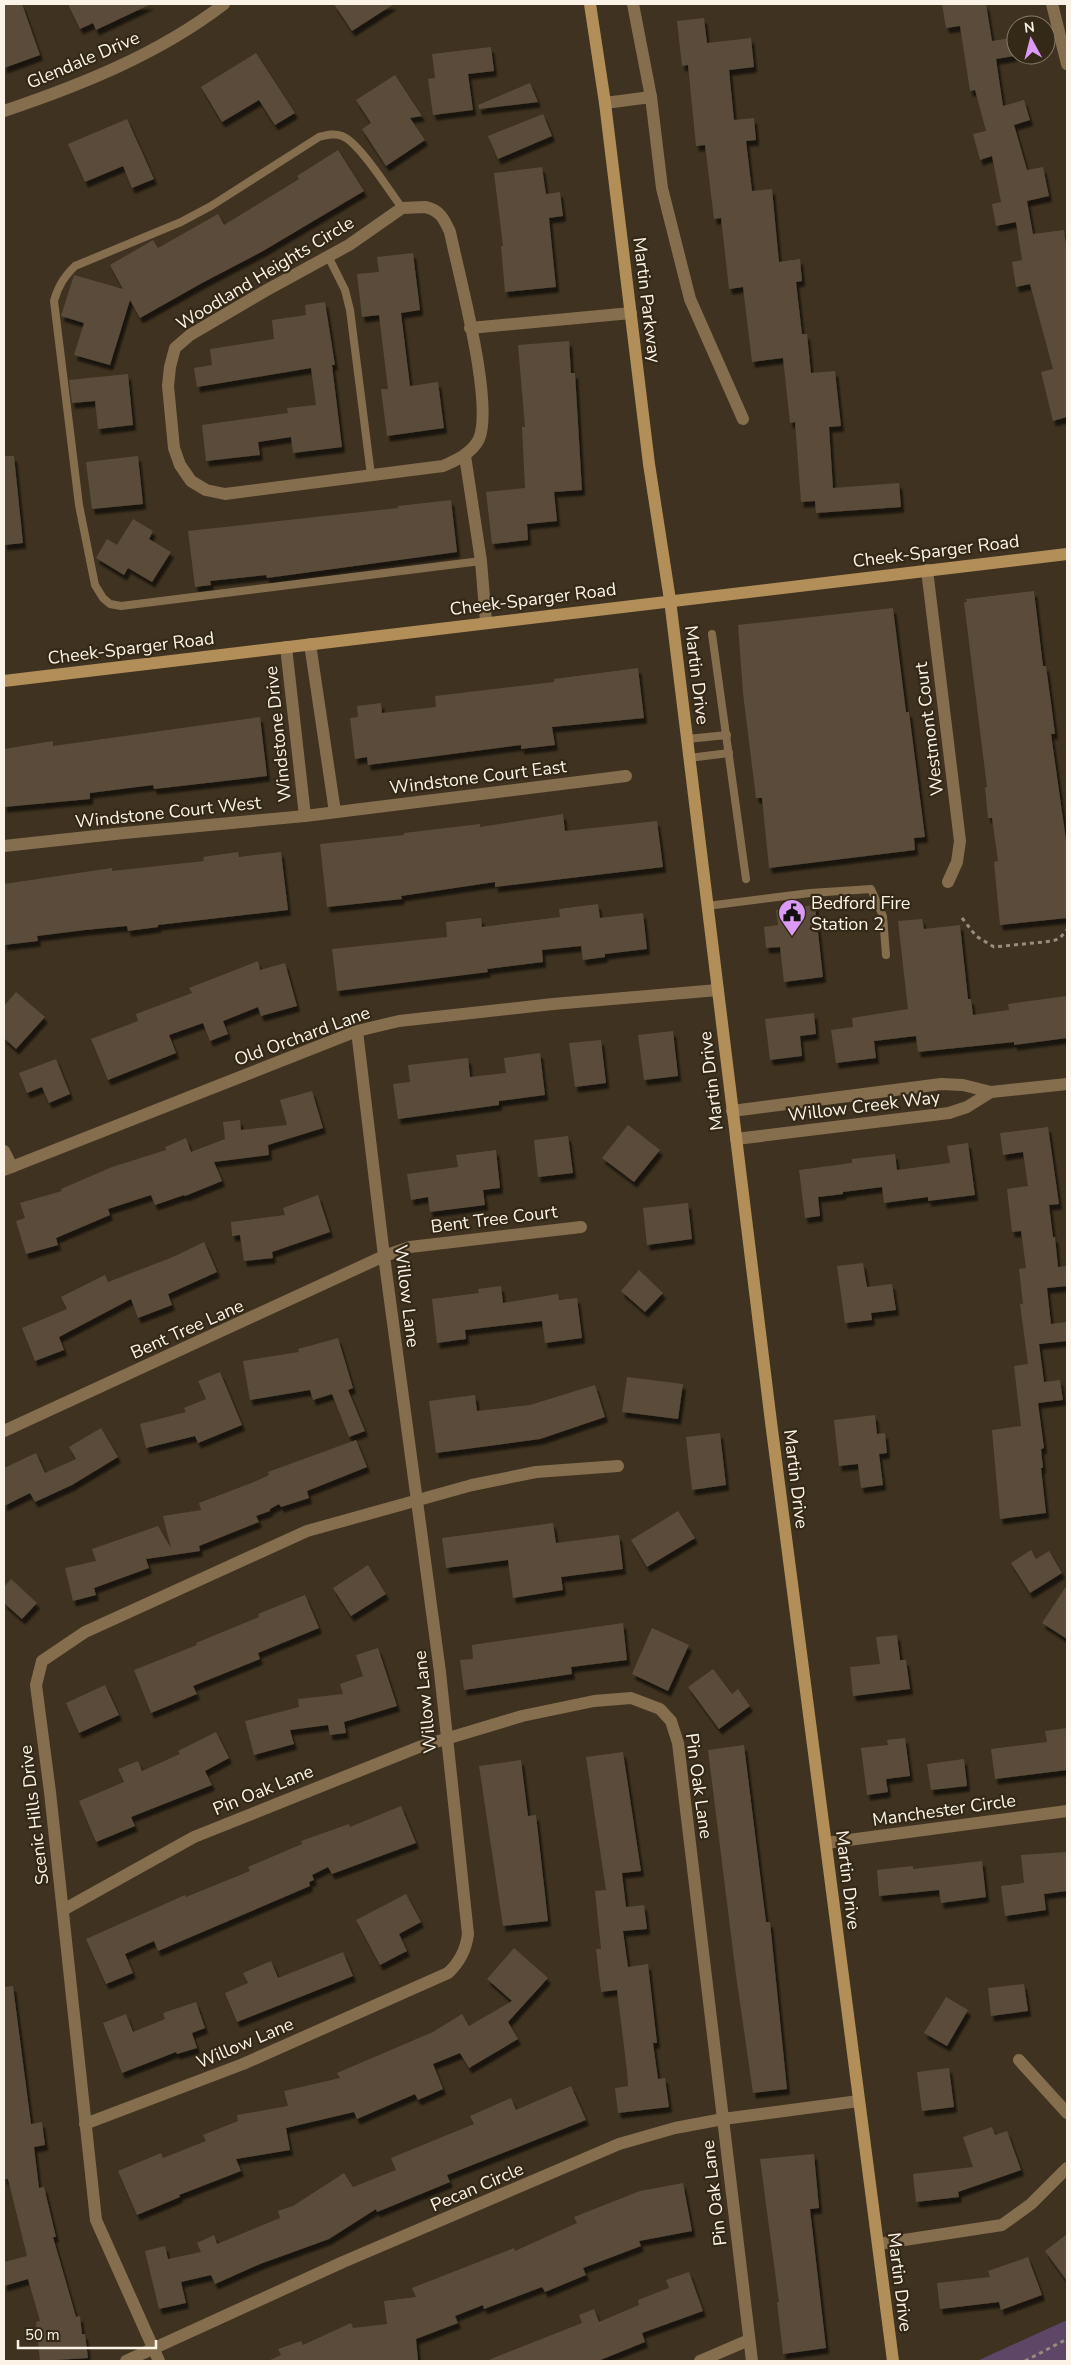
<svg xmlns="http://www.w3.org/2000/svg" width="1071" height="2365" font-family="'Nunito Sans',sans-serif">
<defs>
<filter id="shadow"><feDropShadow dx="3" dy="5.5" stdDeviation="1" flood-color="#0009"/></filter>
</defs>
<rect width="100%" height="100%" fill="#3f3220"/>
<polygon fill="#5d4666" points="1067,2320 1067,2361 977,2361"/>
<g fill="#5a4c3a" filter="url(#shadow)">
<polygon points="4,4 22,4 40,55 4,68"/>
<polygon points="68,4 151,4 96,30 93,23 80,29"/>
<polygon points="334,4 394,4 352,31"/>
<polygon points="942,4 986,4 992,41 1011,38 1014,56 996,59 1003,106 1024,100 1030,120 1014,125 1027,170 1043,167 1049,196 1027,201 1033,234 1064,230 1067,251 1067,417 1053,421 1041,372 1053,369 1030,284 1016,287 1012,262 1022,260 1016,222 996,226 992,204 1001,202 992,156 980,160 973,134 986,131 975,90 970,91 960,26 946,28"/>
<polygon points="704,18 707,43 751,38 754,67 729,70 734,120 754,118 756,140 746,141 752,191 772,189 779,262 800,259 802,281 796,282 802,334 807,334 811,373 835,371 841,426 829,427 833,488 899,483 901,507 816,513 815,501 801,502 795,422 790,423 783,358 752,362 743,287 729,289 721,218 714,219 705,145 696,146 688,65 682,66 677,21"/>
<polygon points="491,47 494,71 468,74 473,110 433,115 428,79 435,78 432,54"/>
<polygon points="256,53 295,113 275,125 259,100 222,122 201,87"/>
<polygon points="395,75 422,116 410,118 425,140 386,166 362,129 371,123 356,100"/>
<polygon points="530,83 538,102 479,109 478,105"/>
<polygon points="543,114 552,136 498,159 488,136"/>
<polygon points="127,119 154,179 132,188 123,166 85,182 68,144"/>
<polygon points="338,150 364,191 263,251 202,283 140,318 130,300 110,365 74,355 84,323 61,316 74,275 123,289 110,265 153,240 158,248 218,214 224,225 299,179 297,176"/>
<polygon points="542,167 546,194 560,192 563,216 549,218 556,287 505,292 501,246 503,246 494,173"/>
<polygon points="413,253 420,310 401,313 410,386 438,382 444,428 387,436 381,389 388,389 379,315 362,317 357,274 379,272 377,257"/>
<polygon points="325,302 335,365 332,365 342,447 293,453 291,437 258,442 260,455 206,461 202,425 288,413 287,408 316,405 311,368 197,387 194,368 212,365 210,349 274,339 272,320 306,315 305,305"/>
<polygon points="569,341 571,373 575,373 582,490 554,492 557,521 527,524 528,540 492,544 486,492 525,488 522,427 525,427 518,345"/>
<polygon points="128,374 133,425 98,429 95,401 72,403 69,380"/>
<polygon points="4,456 14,456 23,543 4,545"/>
<polygon points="138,456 143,504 92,509 86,462"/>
<polygon points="451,500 457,552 267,578 266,575 210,581 211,585 195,587 188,531 398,508 398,506"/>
<polygon points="133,519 153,531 149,539 171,552 152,582 128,568 124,575 96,558 107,539 117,545"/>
<polygon points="1034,591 1043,666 1046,666 1051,703 1055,734 1051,734 1067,847 1067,918 1000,925 994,862 998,861 992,818 988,818 985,787 987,787 964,602 967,602 966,599"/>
<polygon points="893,608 906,712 909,712 925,837 914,838 915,850 769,868 762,798 756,798 743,693 738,625"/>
<polygon points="638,668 644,718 552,727 555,745 521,749 521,745 368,765 367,757 355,759 350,718 358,717 357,706 381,703 382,713 436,707 435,696 554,682 554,679"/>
<polygon points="260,717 267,776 154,789 153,785 90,793 90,799 4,807 4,749 53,741 53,746"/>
<polygon points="563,814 565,831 657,821 663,867 495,887 495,882 401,896 402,899 327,907 320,844 404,835 404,833 480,824 480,827"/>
<polygon points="238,852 239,857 281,852 288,910 158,925 158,927 128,931 127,926 85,930 37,936 38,941 4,945 4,884 112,868 112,871 204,861 203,857"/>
<polygon points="598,904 600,918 643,913 647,949 605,954 605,957 583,960 581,946 542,950 543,962 487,969 488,972 337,991 332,949 447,937 446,922 481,918 482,927 560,917 559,909"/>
<polygon points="815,905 823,977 784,982 780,947 766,948 764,927 778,925 776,910"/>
<polygon points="922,919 924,929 960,925 968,999 971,999 973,1015 1009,1010 1008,1004 1067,996 1067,1038 1014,1045 1014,1042 918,1052 916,1036 874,1041 876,1058 836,1063 831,1030 853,1027 852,1018 908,1009 898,921"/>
<polygon points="258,961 260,970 285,963 297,1006 261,1016 258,1007 223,1021 228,1034 210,1041 203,1023 169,1035 176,1053 108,1080 91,1039 138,1021 136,1014 192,993 189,988"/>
<polygon points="16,992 45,1017 16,1049 4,1038 4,1006"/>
<polygon points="814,1013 816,1034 800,1036 802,1056 770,1060 765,1019"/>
<polygon points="673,1031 678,1076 644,1080 638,1035"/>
<polygon points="601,1040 606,1083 575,1087 569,1043"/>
<polygon points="540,1053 545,1095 499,1101 499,1105 398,1119 393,1084 410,1082 408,1065 468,1058 470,1077 506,1073 504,1058"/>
<polygon points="56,1059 70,1094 49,1103 42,1087 27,1093 19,1073"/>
<polygon points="312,1091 323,1128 268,1145 269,1155 214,1162 222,1181 185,1196 184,1195 155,1205 151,1195 108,1209 110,1215 56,1238 58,1245 26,1254 16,1221 25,1218 20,1203 62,1191 61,1189 112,1167 166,1150 165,1147 186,1138 191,1152 225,1139 223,1122 240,1120 241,1130 287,1125 280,1100"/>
<polygon points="628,1125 660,1150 634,1182 602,1158"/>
<polygon points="1048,1127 1059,1204 1049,1205 1053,1237 1055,1237 1058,1267 1066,1266 1067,1286 1047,1288 1051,1324 1067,1322 1067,1341 1039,1344 1044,1382 1060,1380 1063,1400 1038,1403 1044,1448 1041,1449 1043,1468 1041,1468 1046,1513 1000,1519 992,1430 1021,1426 1014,1366 1028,1364 1020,1304 1023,1304 1019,1269 1026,1268 1021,1231 1012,1232 1007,1189 1028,1186 1023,1152 1003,1155 1000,1133"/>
<polygon points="568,1136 573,1173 538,1177 534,1140"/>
<polygon points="968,1143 975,1195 928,1201 928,1197 884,1203 882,1187 843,1192 843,1194 818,1197 820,1216 805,1218 799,1170 852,1163 852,1159 895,1154 897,1170 950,1163 947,1146"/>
<polygon points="496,1150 500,1188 483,1190 485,1205 430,1212 428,1197 411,1200 407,1174 458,1167 456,1155"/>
<polygon points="318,1195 330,1232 272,1252 273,1258 244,1261 240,1235 232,1236 231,1222 285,1215 283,1208"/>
<polygon points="688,1203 692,1239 647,1245 643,1208"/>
<polygon points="204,1242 217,1272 168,1294 172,1305 138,1318 131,1299 59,1337 64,1350 35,1361 22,1328 67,1309 61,1297 105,1275 108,1282 173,1257"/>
<polygon points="863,1263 867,1287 892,1284 896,1310 871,1313 872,1320 845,1323 837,1266"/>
<polygon points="639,1270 663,1293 645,1312 621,1291"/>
<polygon points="501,1286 503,1303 558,1294 559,1300 577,1298 582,1338 545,1343 542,1321 465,1330 466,1339 437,1343 432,1299 479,1293 478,1289"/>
<polygon points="338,1338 353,1388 348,1390 365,1431 349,1437 332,1394 313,1400 310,1390 250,1400 243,1361 299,1352 298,1349"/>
<polygon points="220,1372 242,1425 198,1443 195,1436 146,1448 140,1424 186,1412 184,1408 206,1399 198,1381"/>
<polygon points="627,1377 683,1384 678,1419 622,1412"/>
<polygon points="595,1385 605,1417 540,1439 436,1453 429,1401 475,1395 477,1411 530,1405"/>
<polygon points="875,1415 877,1434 885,1433 887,1453 879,1454 883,1485 861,1488 858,1464 839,1466 834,1420"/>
<polygon points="101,1428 118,1457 72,1485 35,1502 30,1493 4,1506 4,1468 36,1453 45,1473 76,1459 69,1447"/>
<polygon points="720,1433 726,1485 692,1490 686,1437"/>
<polygon points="356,1440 367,1467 307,1491 309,1498 281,1507 279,1504 270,1509 270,1511 256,1516 259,1522 199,1546 200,1551 146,1559 149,1568 94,1588 96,1595 73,1601 65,1568 96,1561 92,1549 158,1526 171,1548 163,1516 201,1510 199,1503 254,1482 269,1475 268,1472"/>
<polygon points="678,1511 695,1538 647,1567 631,1540"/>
<polygon points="553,1523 556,1543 619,1535 623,1569 561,1577 563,1590 513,1598 508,1560 446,1568 442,1538"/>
<polygon points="1031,1550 1036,1559 1049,1551 1062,1573 1030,1593 1011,1563"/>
<polygon points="368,1565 386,1594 351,1616 333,1588"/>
<polygon points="11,1579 37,1603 22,1619 4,1603 4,1587"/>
<polygon points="1067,1585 1067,1639 1042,1623"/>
<polygon points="305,1595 319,1628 258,1653 260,1659 193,1686 197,1694 151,1713 134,1670 197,1645 196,1643 259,1617 258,1614"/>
<polygon points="623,1623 627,1660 571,1667 572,1674 464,1690 460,1660 473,1659 472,1645"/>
<polygon points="652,1628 689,1645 668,1691 632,1674"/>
<polygon points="897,1635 900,1660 906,1660 910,1689 853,1696 850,1667 880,1664 876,1637"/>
<polygon points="378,1648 397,1706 344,1722 346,1733 330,1735 328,1725 290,1730 294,1744 254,1755 245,1721 299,1707 298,1699 343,1694 340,1684 363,1676 356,1655"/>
<polygon points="713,1669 732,1694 738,1689 750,1706 719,1729 688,1687"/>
<polygon points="105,1685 119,1715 79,1733 66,1703"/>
<polygon points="1067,1728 1067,1770 995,1779 991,1749 1047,1742 1045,1731"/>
<polygon points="216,1732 229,1758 205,1771 212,1785 131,1817 135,1826 96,1842 79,1801 124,1782 118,1769 138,1761 142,1771 180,1754 178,1751"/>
<polygon points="905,1738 910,1776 886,1779 888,1792 867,1795 861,1748 888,1745 887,1740"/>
<polygon points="744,1745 766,1922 770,1922 787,2089 753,2093 736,1975 708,1750"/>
<polygon points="623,1752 641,1871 622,1873 626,1907 644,1905 647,1929 623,1931 628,1967 648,1964 657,2043 653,2043 658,2079 665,2078 669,2107 618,2113 615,2088 628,2086 627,2071 617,1990 601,1992 596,1949 601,1949 595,1891 606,1890 586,1757"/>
<polygon points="964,1759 967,1786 931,1790 927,1764"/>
<polygon points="521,1760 528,1816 536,1815 548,1921 503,1926 479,1766"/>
<polygon points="401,1806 416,1843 332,1874 328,1867 312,1875 314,1880 309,1882 310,1886 158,1951 154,1941 125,1954 133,1973 106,1984 86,1939 185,1895 186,1897 250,1871 248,1867 302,1844 301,1841 349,1824 350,1827"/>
<polygon points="1067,1852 1067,1891 1044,1894 1046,1910 1005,1916 1001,1886 1024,1883 1021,1855"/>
<polygon points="982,1861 986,1897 941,1903 939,1890 879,1896 877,1870 913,1866 913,1869"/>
<polygon points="406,1894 421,1922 399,1934 407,1951 380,1965 356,1920"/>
<polygon points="514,1948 548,1978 508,2022 518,2039 469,2068 460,2053 433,2064 443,2089 418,2100 415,2094 357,2119 354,2112 286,2128 290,2150 236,2159 241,2171 179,2195 180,2197 137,2215 118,2171 161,2153 163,2158 206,2141 203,2135 238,2121 237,2115 288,2106 284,2091 340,2078 337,2073 433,2032 462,2014 469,2026 512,2001 487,1979"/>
<polygon points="343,1952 353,1976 237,2022 225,1993 248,1983 243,1973 271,1961 278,1978"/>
<polygon points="1024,1984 1028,2011 991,2016 988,1988"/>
<polygon points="13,1986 31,2124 42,2122 45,2145 34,2147 39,2188 44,2187 56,2237 53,2237 76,2317 80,2316 82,2334 85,2334 88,2358 40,2361 36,2322 40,2321 28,2279 4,2286 4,2262 27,2256 8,2179 4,2179 4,1987"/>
<polygon points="946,1997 968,2010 947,2046 924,2033"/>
<polygon points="196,2002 205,2028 192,2033 197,2048 177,2054 176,2052 122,2073 103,2023 126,2014 133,2032 165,2019 163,2013"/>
<polygon points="949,2068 954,2107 922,2111 917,2072"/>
<polygon points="571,2086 586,2120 447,2175 450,2182 377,2212 376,2209 329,2239 260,2264 215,2284 211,2275 181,2282 186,2303 159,2309 145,2251 165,2246 168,2259 201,2252 197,2243 214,2235 217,2244 280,2218 278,2211 293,2206 344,2173 353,2187 396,2170 391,2158 474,2124 470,2116 511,2098 516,2110"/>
<polygon points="992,2127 995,2135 1007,2131 1021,2170 958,2192 959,2197 916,2202 913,2174 973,2167 963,2137"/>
<polygon points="814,2154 819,2208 810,2209 826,2348 783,2354 777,2302 779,2302 760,2159"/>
<polygon points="683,2183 692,2231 639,2241 641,2246 583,2268 586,2275 545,2292 542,2287 484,2309 483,2305 455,2316 458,2323 416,2339 418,2360 268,2361 281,2355 278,2349 301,2341 303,2345 351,2323 353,2328 387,2324 384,2301 416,2297 412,2288 514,2248 515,2251 577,2223 574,2217 640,2191"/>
<polygon points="1067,2234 1067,2281 1045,2251"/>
<polygon points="1028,2257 1042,2295 1001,2310 999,2302 940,2309 937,2283 990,2277 988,2271"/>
<polygon points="689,2272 703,2311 642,2333 645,2342 598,2361 486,2361 582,2323 579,2315 594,2309 599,2322 639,2305 638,2300 669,2288 666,2280"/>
</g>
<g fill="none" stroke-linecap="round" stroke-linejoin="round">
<g stroke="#978d7e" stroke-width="3" stroke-dasharray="4 4" stroke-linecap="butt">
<polyline points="962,918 976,936 994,947 1053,941 1060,938 1067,930"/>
<polyline points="1025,2361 1067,2339"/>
</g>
<g stroke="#856e4e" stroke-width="8">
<path d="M402,208C390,192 359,142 342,136C334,133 327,135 319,137L211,206L181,222L75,266C64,277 58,286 54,301L79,505L95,585L103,598L110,604L121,606L481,561"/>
<polyline points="328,256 345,290 350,310 371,475"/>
<polyline points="712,634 746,879"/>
<polyline points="687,739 727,735"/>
<polyline points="689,758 729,753"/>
<polyline points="707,906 810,893 871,889 883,916 886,955"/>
</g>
<g stroke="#856e4e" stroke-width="12">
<polyline points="633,4 651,97 662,188 690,299 743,419"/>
<polyline points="1052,4 1067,64"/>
<polyline points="605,103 651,97"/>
<path d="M4,111C81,85 159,54 224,4"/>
<path d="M425,207C440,210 444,219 450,232C459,276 494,403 479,439C472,453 457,460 443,466L225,494L206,490L191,481L180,465L174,448L168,386L170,367L175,348L190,335L265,291L349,245L402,208Z"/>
<polyline points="470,328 631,313"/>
<polyline points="465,456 481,561 486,622"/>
<polyline points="927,570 960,841 957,862 948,882"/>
<polyline points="310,644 335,812"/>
<polyline points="286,647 305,816"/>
<polyline points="4,846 124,833 305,816 626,776"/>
<polyline points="732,1111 941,1084 963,1085 991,1092 1067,1084"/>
<polyline points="736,1139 949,1113 967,1107 991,1092"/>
<polyline points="4,1151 12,1167"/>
<polyline points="4,1170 357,1031 399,1021 553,1004 718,990"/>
<polyline points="4,1431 384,1256 410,1247 581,1227"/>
<polyline points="826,1843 1067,1811"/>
<polyline points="63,1910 194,1837 419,1747 522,1716 594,1701 631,1698 660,1709 671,1721 678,1743 752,2361"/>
<polyline points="1019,2060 1067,2113"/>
<path d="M85,2124L243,2064L448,1973C460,1962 466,1950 468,1934L440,1672L384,1256L357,1031"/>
<polyline points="878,2244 1002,2225 1031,2204 1067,2168"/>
<polyline points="126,2361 343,2262 619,2144 675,2128 723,2119 859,2101"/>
<polyline points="159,2361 96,2220 50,1792 36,1685 42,1661 85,1632 307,1531 472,1485 536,1472 618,1466"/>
<polyline points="700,2361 749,2340"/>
</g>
<g stroke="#b28e59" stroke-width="12">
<polyline points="590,4 605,103 649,464 670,600 771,1422 893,2361"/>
<polyline points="4,681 1067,554"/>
</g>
</g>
<defs>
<symbol id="civic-pin" viewBox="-11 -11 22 30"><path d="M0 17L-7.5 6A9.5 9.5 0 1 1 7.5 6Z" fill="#db9af6" stroke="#342816"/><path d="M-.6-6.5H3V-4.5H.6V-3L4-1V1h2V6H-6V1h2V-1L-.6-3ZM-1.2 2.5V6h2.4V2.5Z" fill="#111"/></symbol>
</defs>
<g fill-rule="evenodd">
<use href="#civic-pin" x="776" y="897" width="32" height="43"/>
</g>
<g text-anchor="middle" stroke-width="4.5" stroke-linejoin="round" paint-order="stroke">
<g font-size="18" fill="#fbf3e8" stroke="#342816">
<text transform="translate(83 60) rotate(-23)" y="6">Glendale Drive</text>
<text transform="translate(265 273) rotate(-31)" y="6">Woodland Heights Circle</text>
<text transform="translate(647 300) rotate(83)" y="6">Martin Parkway</text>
<text transform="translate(936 551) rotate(-7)" y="6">Cheek-Sparger Road</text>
<text transform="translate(533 599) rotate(-7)" y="6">Cheek-Sparger Road</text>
<text transform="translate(131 648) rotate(-7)" y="6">Cheek-Sparger Road</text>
<text transform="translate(697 675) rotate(83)" y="6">Martin Drive</text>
<text transform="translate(929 729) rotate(-97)" y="6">Westmont Court</text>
<text transform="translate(278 734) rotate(-96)" y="6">Windstone Drive</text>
<text transform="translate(478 777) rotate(-7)" y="6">Windstone Court East</text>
<text transform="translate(168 812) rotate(-6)" y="6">Windstone Court West</text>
<text transform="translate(302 1036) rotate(-20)" y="6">Old Orchard Lane</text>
<text transform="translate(711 1081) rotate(-97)" y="6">Martin Drive</text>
<text transform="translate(864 1106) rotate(-7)" y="6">Willow Creek Way</text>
<text transform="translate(494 1219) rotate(-7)" y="6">Bent Tree Court</text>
<text transform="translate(407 1296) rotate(83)" y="6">Willow Lane</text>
<text transform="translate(187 1329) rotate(-24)" y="6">Bent Tree Lane</text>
<text transform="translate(796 1479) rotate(83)" y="6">Martin Drive</text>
<text transform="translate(425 1702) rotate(-96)" y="6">Willow Lane</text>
<text transform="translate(699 1786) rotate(82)" y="6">Pin Oak Lane</text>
<text transform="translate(263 1790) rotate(-22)" y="6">Pin Oak Lane</text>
<text transform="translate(944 1810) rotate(-8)" y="6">Manchester Circle</text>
<text transform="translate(34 1815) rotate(-97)" y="6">Scenic Hills Drive</text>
<text transform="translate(848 1880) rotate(83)" y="6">Martin Drive</text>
<text transform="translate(245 2043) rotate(-23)" y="6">Willow Lane</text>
<text transform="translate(477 2187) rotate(-23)" y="6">Pecan Circle</text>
<text transform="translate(714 2193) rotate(-97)" y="6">Pin Oak Lane</text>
<text transform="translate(900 2282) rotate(83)" y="6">Martin Drive</text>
</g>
<g font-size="18" fill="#fbf3e8" stroke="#342816" text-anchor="start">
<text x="811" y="909">Bedford Fire<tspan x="811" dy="21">Station 2</tspan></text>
</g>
</g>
<rect width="1071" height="2365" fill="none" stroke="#fbf3e8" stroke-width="10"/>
<g transform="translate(1031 40) rotate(353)"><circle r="24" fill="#342816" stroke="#84796a"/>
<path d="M0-4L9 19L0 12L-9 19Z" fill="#db9af6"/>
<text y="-8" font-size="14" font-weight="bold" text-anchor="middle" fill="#fbf3e8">N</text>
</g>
<path d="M18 2340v8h138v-8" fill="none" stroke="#fbf3e8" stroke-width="2.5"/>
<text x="25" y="2340" font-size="15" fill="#fbf3e8" stroke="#342816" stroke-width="4" paint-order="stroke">50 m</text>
</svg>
